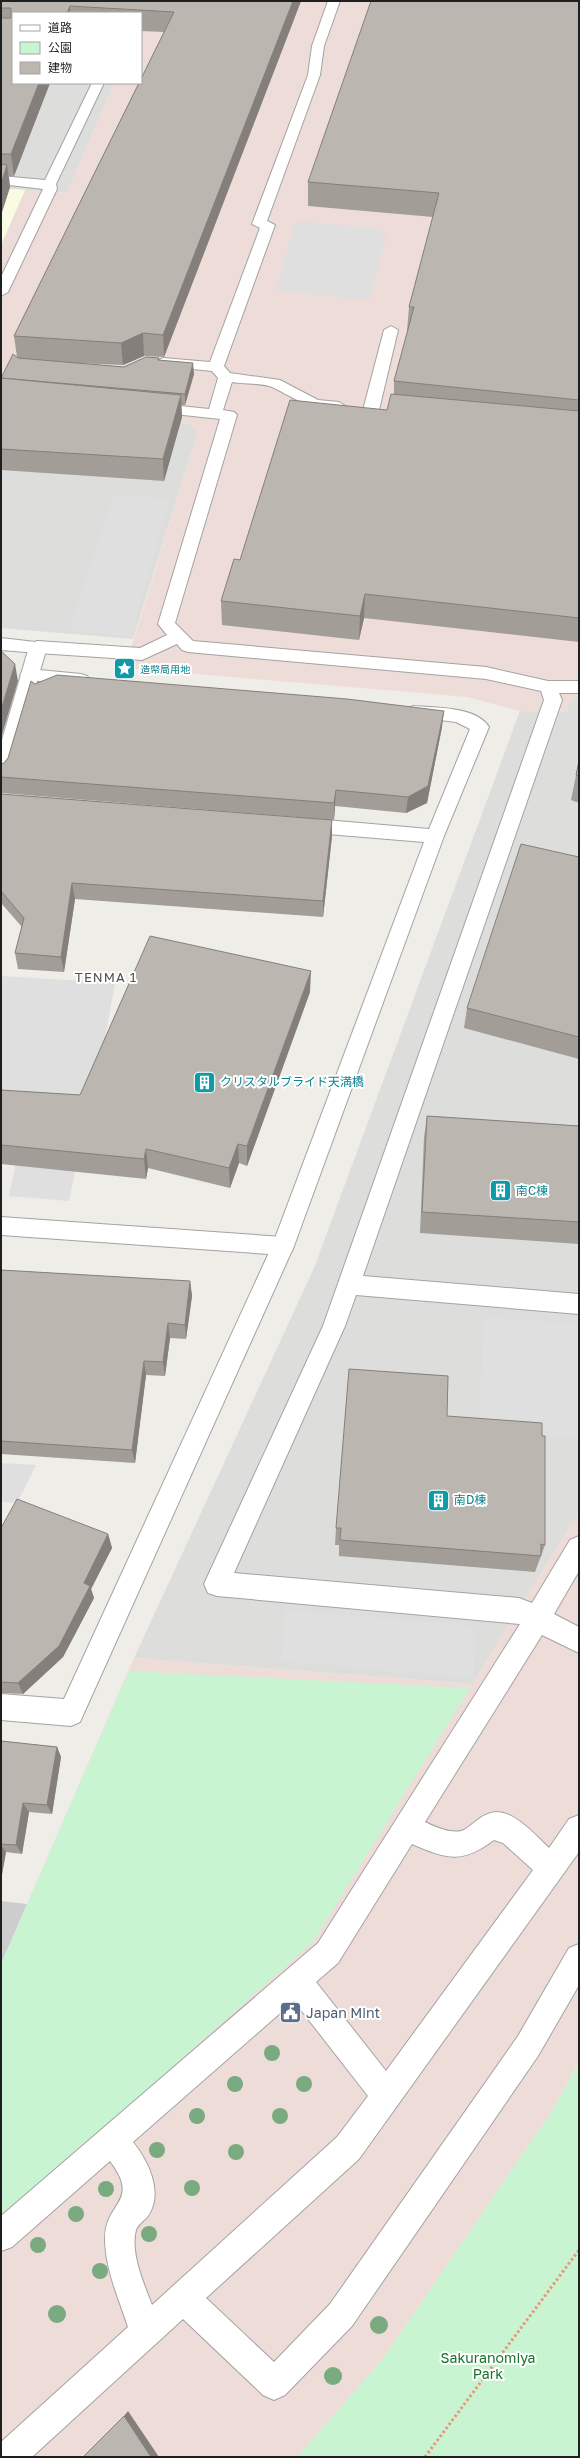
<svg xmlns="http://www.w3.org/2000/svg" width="580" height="2458" font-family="'Golos Text','Noto Sans JP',sans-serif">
<rect width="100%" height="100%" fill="#efede7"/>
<g fill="#dddddc">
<polygon points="1,1 141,13 13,13 13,83 114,83 67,193 1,188"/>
<polygon points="1,408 190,424 198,431 133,639 1,628"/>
<polygon points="579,697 579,1512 472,1684 134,1658 314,1268 520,711 567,712 570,700"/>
</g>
<g fill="#eedcd8">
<polygon points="150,1 579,1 579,697 570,700 567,712 520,711 468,697 125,668 198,431 189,424 1,408 1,245 25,190 67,193 114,83 141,83 141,22"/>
<polygon points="579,1512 579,2061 554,2108 382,2360 297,2457 1,2457 1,1964 134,1658 472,1684"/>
</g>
<polygon fill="#f8fce3" points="1,188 25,190 1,245"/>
<polygon fill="#cdcdcd" points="1,1901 27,1904 1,1964"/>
<g fill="#c9f4d2">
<polygon points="129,1671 470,1688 313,1942 134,2101 1,2215 1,1964"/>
<polygon points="579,2062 579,2457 297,2457 382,2360 554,2108"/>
</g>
<g fill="#dfdfdf">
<polygon points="296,221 375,228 387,235 369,300 275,291"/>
<polygon points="113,495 170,499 131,636 69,630"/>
<polygon points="1,976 115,983 92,1110 1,1104"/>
<polygon points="26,1116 85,1121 69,1201 9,1196"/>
<polygon points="483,1317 579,1324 579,1438 480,1432"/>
<polygon points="1,1463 36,1465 17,1503 1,1502"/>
<polygon points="285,1610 475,1627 474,1678 281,1661"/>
</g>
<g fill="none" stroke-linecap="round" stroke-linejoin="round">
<defs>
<g id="service">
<path d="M328,1H340L324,46L320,75L267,221L275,225L224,366L230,373L280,380L318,400L339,402L347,407C334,425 286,393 272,387C261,383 244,384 232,382L223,410L234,412L237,415L175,623L193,641L486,667L548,681H579V693H559L562,700L363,1276L579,1294V1314L356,1295L345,1326L234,1573L519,1598L532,1603L570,1540L579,1536V1571L554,1614L579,1627V1653L542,1635L425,1822C435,1827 453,1835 464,1830C474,1824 482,1813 496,1812C516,1812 535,1835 549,1848L569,1819L579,1815V1852L359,2159L206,2298L274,2362L330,2304L518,2036L569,1948L579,1944V1985L538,2056L352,2326L285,2395L274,2400L263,2395L183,2319L32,2457H1V2442L128,2327C119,2299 106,2271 105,2241C103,2202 142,2203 110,2161L12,2247L1,2251V2216L318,1943L520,1624L217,1596L208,1593L204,1584L323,1326L544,700L541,691L486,679L188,652L182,650L177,644L142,660L38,653L32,651L29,647L32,643L38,641L140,648L167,635L158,624L220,419L147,411L144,408L147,405L152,403L209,409L218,378L212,371L163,366L156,362L163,358L210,362L260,228L252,224L308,75L312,46ZM494,1840L503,1843L533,1870L386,2071L316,1982L338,1963L412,1844C447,1859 462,1864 494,1840ZM294,2001L368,2096L337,2137L152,2305C144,2284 130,2253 136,2230C138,2224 144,2221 148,2216C164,2192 148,2161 133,2142Z"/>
<polygon points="92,83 104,83 56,184 57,189 8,292 1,296 1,277 43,189 1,184 1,176 45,180"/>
<polygon points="391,326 398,330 379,410 376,413 366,413 363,410 384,330"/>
</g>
<g id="minor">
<polygon points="1,638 44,643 47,647 44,651 38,653 1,650"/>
<polygon points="29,669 81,674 87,676 90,680 87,684 81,686 23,679 20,675 23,671"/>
<path d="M414,706C435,708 476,706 489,727L444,836L294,1246L80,1722L71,1726L1,1720V1694L64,1699L272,1246L424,842L303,832L296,830L294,825L296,820L303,818L429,829L470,729L456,722L408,716L405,712L408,708Z"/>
</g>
<g id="tertiary">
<polygon points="38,641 44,643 47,647 10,774 7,778 1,780 1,743 29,647 32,643"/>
<polygon points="1,1217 283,1237 291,1239 294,1246 291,1253 283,1255 1,1235"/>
</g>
</defs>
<use href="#service" stroke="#a3a3a3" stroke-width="2"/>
<use href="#minor" stroke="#a3a3a3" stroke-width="2"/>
<use href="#tertiary" stroke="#a3a3a3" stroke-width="2"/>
<polyline stroke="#eb967c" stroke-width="3" stroke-dasharray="2.5 2.5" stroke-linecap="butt" points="425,2457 579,2250"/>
<use href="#service" fill="#fff" fill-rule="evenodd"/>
<use href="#minor" fill="#fff" fill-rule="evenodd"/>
<use href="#tertiary" fill="#fff" fill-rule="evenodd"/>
</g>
<g fill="#79aa80">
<circle cx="272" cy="2053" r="8"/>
<circle cx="235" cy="2084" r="8"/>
<circle cx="304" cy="2084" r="8"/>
<circle cx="197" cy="2116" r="8"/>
<circle cx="280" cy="2116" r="8"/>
<circle cx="157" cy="2150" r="8"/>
<circle cx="236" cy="2152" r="8"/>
<circle cx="192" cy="2188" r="8"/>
<circle cx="106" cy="2189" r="8"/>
<circle cx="76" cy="2214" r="8"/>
<circle cx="149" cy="2234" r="8"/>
<circle cx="38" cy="2245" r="8"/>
<circle cx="100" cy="2271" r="8"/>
<circle cx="57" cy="2314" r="9"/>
<circle cx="379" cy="2325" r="9"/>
<circle cx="333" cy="2376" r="9"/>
</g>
<g fill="#a29d97">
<polygon points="1,1 301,1 164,357 144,356 123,365 77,363 124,367 159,358 159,360 194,374 185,405 181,405 182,417 164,481 1,470 1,378 17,357 14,336 164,32 141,31 141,13 13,13 13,83 50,83 14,176 9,176 10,187 1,215"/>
<polygon points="579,1 579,642 364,618 359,640 222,625 221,601 240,560 387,410 394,394 394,381 408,331 407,331 409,307 433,217 308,206 308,182"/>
<polygon points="35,684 442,727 427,803 406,813 335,806 334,820 1,793 1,764 4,763 8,758"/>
<polygon points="579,761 579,803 571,800"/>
<polygon points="1,794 332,820 332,836 323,917 75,899 64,972 18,969 15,953 22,927 1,903"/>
<polygon points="579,857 579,1059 464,1028 467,1008"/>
<polygon points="310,992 247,1166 239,1163 230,1188 148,1168 146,1179 1,1164 1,1090 80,1095"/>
<polygon points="427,1116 579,1126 579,1244 420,1233 424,1138"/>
<polygon points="1,1270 190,1281 192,1296 186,1339 170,1338 165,1376 146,1375 135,1463 1,1454"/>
<polygon points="447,1416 545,1545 535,1572 339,1556 339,1545 335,1545 336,1528"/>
<polygon points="1,1528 108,1534 112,1548 91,1589 94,1598 63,1657 23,1694 1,1693"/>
<polygon points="1,1741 57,1747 61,1757 52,1814 29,1812 22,1854 6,1852 1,1880"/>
</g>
<g fill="#847f7b">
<polygon points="293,1 301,1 164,357 163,335"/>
<polygon points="70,6 70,13 67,13"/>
<polygon points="39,83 50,83 14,176 11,154"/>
<polygon points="7,165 10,187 1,215 1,184"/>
<polygon points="143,333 144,356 123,365 121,343"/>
<polygon points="193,363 194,374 185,405 185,394"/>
<polygon points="181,395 182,417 164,481 163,459"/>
<polygon points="365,594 364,618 359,640 360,616"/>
<polygon points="15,664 18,681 1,738 1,710"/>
<polygon points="444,711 442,727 427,803 406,813 408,797"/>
<polygon points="336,790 335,806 334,820 334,803"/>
<polygon points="332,820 332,836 323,917 323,901"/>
<polygon points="72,883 75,899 64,972 61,957"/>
<polygon points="311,971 310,992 247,1166 247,1146"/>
<polygon points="238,1144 239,1163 230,1188 229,1168"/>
<polygon points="146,1149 148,1168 146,1179 144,1159"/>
<polygon points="190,1281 192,1296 186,1339 185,1325"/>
<polygon points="168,1323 170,1338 165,1376 163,1362"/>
<polygon points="144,1361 146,1375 135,1463 132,1450"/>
<polygon points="108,1534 112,1548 91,1589 94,1598 63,1657 23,1694 18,1683 84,1583"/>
<polygon points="57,1747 61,1757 52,1814 47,1805"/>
<polygon points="23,1803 29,1812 22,1854 16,1845"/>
<polygon points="1,1845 6,1852 1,1880"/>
<polygon points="128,2411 159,2457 151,2457 124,2416"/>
</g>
<g fill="#bcb6b0" stroke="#847f7b">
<polygon points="1,1 293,1 163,335 143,333 121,343 14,336 139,83 141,83 141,79 174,12 70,6 67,13 13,13 13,83 39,83 11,154 1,154 1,18 11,18 11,8 1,8"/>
<polygon points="371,1 579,1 579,400 394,381 414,307 409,307 439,193 308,182"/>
<polygon points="1,164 7,165 1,184"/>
<polygon points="13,354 18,358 124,367 146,357 159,358 158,360 193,363 185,394 1,378"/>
<polygon points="1,378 181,395 163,459 1,449"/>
<polygon points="391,394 579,411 579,618 365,594 360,616 221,601 234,559 240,560 290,400 387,410"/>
<polygon points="1,651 15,664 1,710"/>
<polygon points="57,675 347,699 444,711 428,786 408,797 336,790 334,803 1,777 1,764 4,763 8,758 31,681 35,684"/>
<polygon points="579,761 579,776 576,775"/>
<polygon points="1,794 332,820 323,901 72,883 61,957 15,953 24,918 1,891"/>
<polygon points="521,844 579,857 579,1037 467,1008"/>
<polygon points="150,936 311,971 247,1146 238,1144 229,1168 146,1149 144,1159 1,1145 1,1090 80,1095"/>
<polygon points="427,1116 579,1126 579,1222 422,1212"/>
<polygon points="1,1270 190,1281 185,1325 168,1323 163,1362 144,1361 132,1450 1,1441"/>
<polygon points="349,1369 448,1376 447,1416 542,1423 542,1436 545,1436 545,1545 541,1544 541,1556 340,1540 341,1528 336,1528"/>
<polygon points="17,1499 108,1534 84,1583 90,1586 59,1646 18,1683 1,1682 1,1528"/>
<polygon points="1,1741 57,1747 47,1805 23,1803 16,1845 1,1844"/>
<polygon points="124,2416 151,2457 83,2457"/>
</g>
<defs>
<symbol id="sight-square" viewBox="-11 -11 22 22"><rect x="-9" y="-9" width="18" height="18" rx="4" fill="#0f9aa8" stroke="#fff"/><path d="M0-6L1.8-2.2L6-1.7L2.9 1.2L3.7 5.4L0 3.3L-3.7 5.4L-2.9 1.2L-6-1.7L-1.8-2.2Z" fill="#fff"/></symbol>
<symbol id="building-square" viewBox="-11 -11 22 22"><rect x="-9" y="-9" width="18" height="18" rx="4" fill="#0f9aa8" stroke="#fff"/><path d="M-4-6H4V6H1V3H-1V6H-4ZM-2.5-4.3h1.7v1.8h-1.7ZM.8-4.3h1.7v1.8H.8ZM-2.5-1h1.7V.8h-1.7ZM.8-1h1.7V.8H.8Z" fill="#fff"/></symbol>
<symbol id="civic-square" viewBox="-11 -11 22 22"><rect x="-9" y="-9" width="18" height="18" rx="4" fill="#5c6f8a" stroke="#fff"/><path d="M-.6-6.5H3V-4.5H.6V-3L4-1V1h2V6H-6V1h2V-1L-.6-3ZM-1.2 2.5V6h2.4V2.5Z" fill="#fff"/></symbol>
</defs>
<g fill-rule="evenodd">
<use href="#sight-square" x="112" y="656" width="25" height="25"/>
<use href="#building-square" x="192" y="1070" width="25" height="25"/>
<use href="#building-square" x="488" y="1178" width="25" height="25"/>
<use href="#building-square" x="426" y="1488" width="25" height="25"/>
<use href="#civic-square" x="278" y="2000" width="25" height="25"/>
</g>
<g text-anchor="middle" stroke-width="4" stroke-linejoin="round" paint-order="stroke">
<g font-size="10" fill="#0d838f" stroke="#fff" text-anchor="start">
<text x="140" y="673">造幣局用地</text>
</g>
<g font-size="12" fill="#0d838f" stroke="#fff" text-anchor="start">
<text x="220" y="1086">クリスタルブライド天満橋</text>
<text x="516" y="1195">南C棟</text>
<text x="454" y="1504">南D棟</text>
</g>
<g font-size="13" letter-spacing="1" fill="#525252" stroke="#fff">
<text x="106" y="982">TENMA 1</text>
</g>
<g font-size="14" fill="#4e5e75" stroke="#fff" text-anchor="start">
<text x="306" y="2018">Japan Mint</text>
</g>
<g font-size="14" fill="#18732c" stroke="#fff">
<text x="488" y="2363">Sakuranomiya<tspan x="488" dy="16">Park</tspan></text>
</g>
</g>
<rect width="580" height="2458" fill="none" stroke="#1f1f1f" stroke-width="4"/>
<rect x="12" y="12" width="130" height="72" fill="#ffffff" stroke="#a5a5a5"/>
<rect x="20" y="25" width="20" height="6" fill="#ffffff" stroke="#a5a5a5"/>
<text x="48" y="32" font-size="12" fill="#1f1f1f">道路</text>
<rect x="20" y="42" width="20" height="12" fill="#c9f4d2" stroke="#a5a5a5"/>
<text x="48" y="52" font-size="12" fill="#1f1f1f">公園</text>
<rect x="20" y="62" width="20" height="12" fill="#bcb6b0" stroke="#a5a5a5"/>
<text x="48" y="72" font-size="12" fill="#1f1f1f">建物</text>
</svg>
